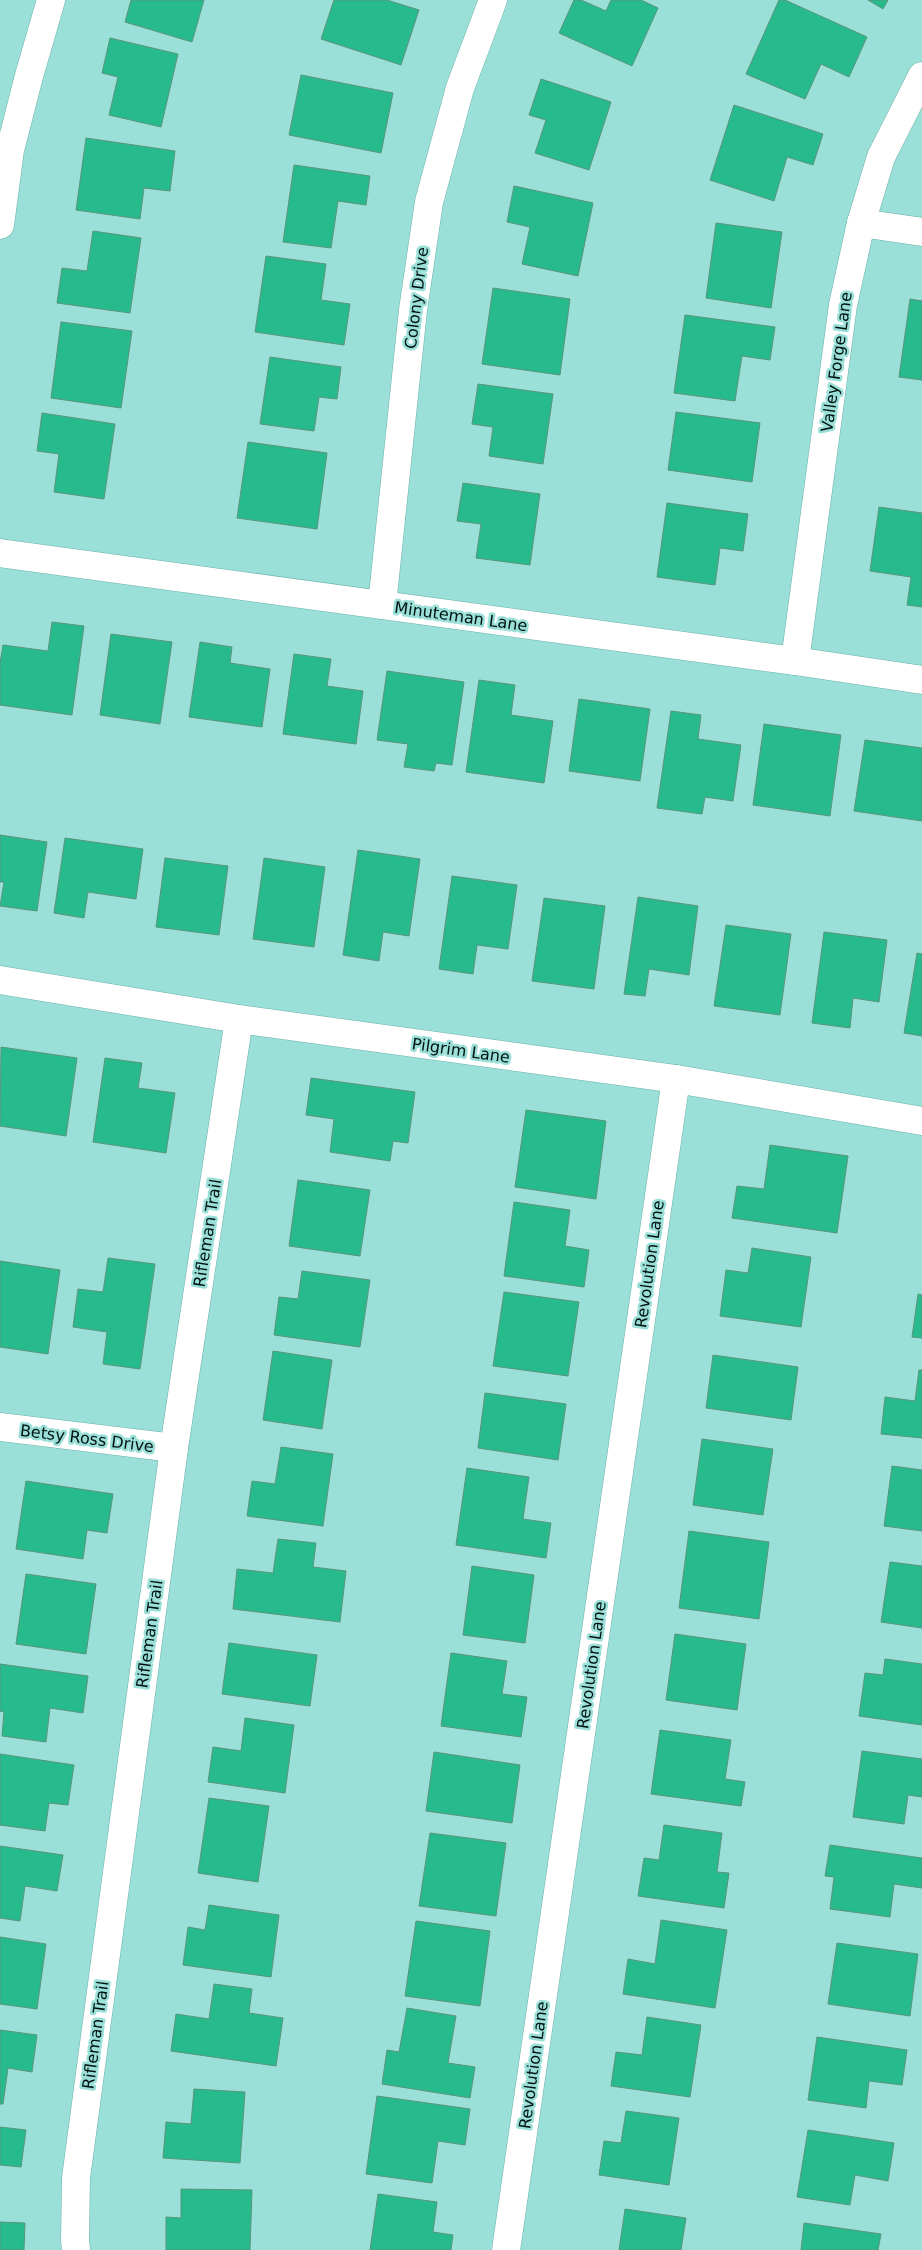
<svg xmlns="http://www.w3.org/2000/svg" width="922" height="2250" font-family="'DejaVu Sans',sans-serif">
<rect width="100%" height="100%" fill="#9ae0d8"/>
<g fill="#27ba8c" stroke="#5a947c">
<polygon points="131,0 204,0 192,42 125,22"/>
<polygon points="334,0 387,0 419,10 401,65 321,39"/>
<polygon points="574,0 581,0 606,11 611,0 641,0 658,8 632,66 559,33"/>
<polygon points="779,0 785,0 867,37 849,77 821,64 805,99 746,74"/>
<polygon points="868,0 888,0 883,9"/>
<polygon points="110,38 178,54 161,127 109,115 118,77 102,73"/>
<polygon points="301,75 393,93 381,153 289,135"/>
<polygon points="541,79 611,102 589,170 535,153 546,120 529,115"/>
<polygon points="734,105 823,134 813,165 787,157 774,201 710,180"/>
<polygon points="86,138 175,151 170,191 144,188 140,219 76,210"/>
<polygon points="294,165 370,176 366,205 338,201 331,248 283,242"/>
<polygon points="514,186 593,203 578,276 522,264 530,227 507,222"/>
<polygon points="716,223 782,232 771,308 706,298"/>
<polygon points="93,231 141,238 130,313 57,303 62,268 87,271"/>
<polygon points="266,256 326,264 321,300 350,304 344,345 255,332"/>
<polygon points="493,288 570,299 560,375 482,364"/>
<polygon points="910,299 922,301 922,380 899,377"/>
<polygon points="685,315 775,327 770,360 742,356 735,401 674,393"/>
<polygon points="61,322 132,331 121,408 51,398"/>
<polygon points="270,357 341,367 337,399 319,397 314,431 260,424"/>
<polygon points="478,384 553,394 543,464 489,456 493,427 472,424"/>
<polygon points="676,412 760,423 752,482 668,470"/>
<polygon points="42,413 115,424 104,499 54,492 59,454 37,451"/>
<polygon points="248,442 327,453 317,529 237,518"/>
<polygon points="463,483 540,494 530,565 476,558 481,524 457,521"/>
<polygon points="667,503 748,514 743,551 720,548 715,585 657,577"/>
<polygon points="879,507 922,513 922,607 907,605 911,577 870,571"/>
<polygon points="52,622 84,626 72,715 0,705 0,663 3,645 48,651"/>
<polygon points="111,634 172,642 160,724 100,715"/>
<polygon points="200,642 232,647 230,663 270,669 262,727 189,717"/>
<polygon points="294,654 331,659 327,686 363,691 356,744 283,734"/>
<polygon points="387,671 464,682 452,765 436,763 434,771 404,767 408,744 377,740"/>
<polygon points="479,680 515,685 511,715 553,721 544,783 466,772"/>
<polygon points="579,699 650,709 640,781 569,771"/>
<polygon points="671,711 701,715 698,739 741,745 733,801 705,797 702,814 657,808"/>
<polygon points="764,724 841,735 830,816 753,805"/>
<polygon points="865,740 922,748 922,821 854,811"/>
<polygon points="0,835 47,842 37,911 0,906 4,882 0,882"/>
<polygon points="65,838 143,849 136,899 88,892 84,918 54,913"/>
<polygon points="358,850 420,859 409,936 383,932 379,961 343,955"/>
<polygon points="165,858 228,866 219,935 156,927"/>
<polygon points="264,858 325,867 314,947 253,939"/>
<polygon points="452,876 517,885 508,949 477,945 473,974 439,969"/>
<polygon points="638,897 698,906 689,975 649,969 645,996 624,994"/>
<polygon points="544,898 605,906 594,989 532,981"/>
<polygon points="726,925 791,934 780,1015 714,1006"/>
<polygon points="824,932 887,940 879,1002 853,998 850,1028 812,1023"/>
<polygon points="917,953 922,954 922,1036 904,1033"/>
<polygon points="1,1047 77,1058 66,1136 0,1126"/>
<polygon points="105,1058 142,1063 138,1088 175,1093 166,1153 93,1142"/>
<polygon points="311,1078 415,1092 408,1143 393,1141 390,1161 330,1152 334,1119 306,1115"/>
<polygon points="526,1110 606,1121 596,1199 515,1187"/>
<polygon points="770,1145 848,1156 837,1233 732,1218 737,1186 764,1189"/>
<polygon points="298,1180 370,1190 360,1256 289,1246"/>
<polygon points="514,1202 570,1210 565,1246 589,1250 584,1287 504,1276"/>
<polygon points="752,1248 811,1257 801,1327 720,1316 726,1270 748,1273"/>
<polygon points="108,1258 155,1264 140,1369 103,1364 107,1332 73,1327 78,1289 103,1292"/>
<polygon points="0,1261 60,1270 48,1354 0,1347"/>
<polygon points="302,1271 370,1280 360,1347 274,1335 279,1297 298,1299"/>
<polygon points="504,1292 579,1302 568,1376 493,1366"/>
<polygon points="918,1294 922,1295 922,1338 912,1337"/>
<polygon points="273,1351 332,1360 322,1429 263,1420"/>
<polygon points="713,1355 798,1367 791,1420 706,1408"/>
<polygon points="919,1370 922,1370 922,1438 881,1434 885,1397 915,1401"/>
<polygon points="485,1393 566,1404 558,1460 478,1448"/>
<polygon points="702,1439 773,1449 763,1515 693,1505"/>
<polygon points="281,1447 333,1454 323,1526 247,1516 252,1481 275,1484"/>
<polygon points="892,1466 922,1470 922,1531 884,1526"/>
<polygon points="467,1468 529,1477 523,1519 551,1523 546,1558 456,1545"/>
<polygon points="26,1481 113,1494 107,1533 87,1530 83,1559 16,1549"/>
<polygon points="689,1531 769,1542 759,1619 679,1608"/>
<polygon points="278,1539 316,1543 313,1567 346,1571 340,1622 233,1609 237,1569 273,1573"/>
<polygon points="890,1562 922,1566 922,1628 881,1622"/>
<polygon points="472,1566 534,1575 525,1643 463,1635"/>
<polygon points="26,1574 96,1584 86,1654 16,1644"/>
<polygon points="675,1634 746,1644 737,1710 666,1700"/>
<polygon points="229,1643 317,1655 310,1706 222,1694"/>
<polygon points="451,1653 507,1661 502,1694 527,1697 521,1737 441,1726"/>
<polygon points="885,1659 922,1664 922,1725 859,1716 865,1673 883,1675"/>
<polygon points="0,1664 88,1676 83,1713 50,1708 46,1742 2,1736 4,1712 0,1711"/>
<polygon points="245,1718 294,1725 285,1793 208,1782 213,1747 241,1751"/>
<polygon points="660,1730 731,1740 725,1779 745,1782 741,1806 651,1794"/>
<polygon points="862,1751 922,1759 922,1797 908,1795 904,1824 853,1817"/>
<polygon points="434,1752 520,1765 512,1823 426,1811"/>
<polygon points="0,1754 74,1765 68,1805 49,1803 45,1831 0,1825"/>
<polygon points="209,1798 269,1806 258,1882 198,1873"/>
<polygon points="664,1825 722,1833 717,1872 729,1873 724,1908 638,1896 644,1858 659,1860"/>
<polygon points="430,1833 506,1843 496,1916 419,1906"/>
<polygon points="830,1845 922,1858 922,1888 894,1884 890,1917 830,1909 834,1877 825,1876"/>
<polygon points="0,1846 63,1855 57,1891 25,1886 20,1921 0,1918"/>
<polygon points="209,1905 279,1915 271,1977 183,1965 188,1927 205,1930"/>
<polygon points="661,1920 727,1930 715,2008 623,1994 628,1959 655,1964"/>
<polygon points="416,1921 490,1931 480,2006 405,1996"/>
<polygon points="0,1937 46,1944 37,2009 0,2004"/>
<polygon points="837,1943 918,1954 910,2016 828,2004"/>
<polygon points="214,1984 252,1989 249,2013 283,2018 276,2066 171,2051 176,2014 209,2019"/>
<polygon points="407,2008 456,2016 448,2063 475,2067 470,2098 382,2084 387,2050 399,2052"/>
<polygon points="647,2017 701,2025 690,2097 611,2086 616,2052 642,2055"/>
<polygon points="0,2030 37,2035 32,2072 8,2068 3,2104 0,2104"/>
<polygon points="817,2037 907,2050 902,2085 869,2081 866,2108 808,2100"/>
<polygon points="194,2089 245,2092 240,2163 163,2158 166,2122 191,2124"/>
<polygon points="377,2096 470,2109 465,2145 438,2141 432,2183 366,2174"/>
<polygon points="626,2111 679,2118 669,2185 599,2175 604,2141 621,2143"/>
<polygon points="0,2127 26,2130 21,2167 0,2165"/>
<polygon points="808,2130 894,2143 888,2181 855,2175 850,2205 797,2197"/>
<polygon points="181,2189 252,2190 250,2250 166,2250 166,2217 181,2218"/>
<polygon points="378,2194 437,2202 433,2232 453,2235 451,2250 370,2250"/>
<polygon points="625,2209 686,2218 681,2250 619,2250"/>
<polygon points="0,2222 25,2223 24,2250 0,2250"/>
<polygon points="804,2223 881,2234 878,2250 801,2250"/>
</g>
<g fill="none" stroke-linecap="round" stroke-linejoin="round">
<defs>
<g id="minor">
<polyline points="861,223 922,232"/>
<polyline points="0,225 10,150 29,76 51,0"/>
<polyline points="0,553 795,661 922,680"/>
<polyline points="382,605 413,310 429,202 460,88 493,0"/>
<polyline points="795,661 843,305 861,223 881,157 922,76"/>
<polyline points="0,980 239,1019 676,1079 922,1121"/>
<polyline points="0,1427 174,1448"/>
<polyline points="76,2250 75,2240 76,2178 174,1448 239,1019"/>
<polyline points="506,2250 676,1079"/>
</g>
</defs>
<use href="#minor" stroke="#6cb1a9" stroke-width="29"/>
<use href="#minor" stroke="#fff" stroke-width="28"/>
</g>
<g text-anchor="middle" stroke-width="5" stroke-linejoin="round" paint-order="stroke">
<g font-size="16" fill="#00110f" stroke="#9ae0d8">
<text transform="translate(416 298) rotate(-83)" y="6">Colony Drive</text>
<text transform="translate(836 362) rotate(-82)" y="6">Valley Forge Lane</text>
<text transform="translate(461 616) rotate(8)" y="6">Minuteman Lane</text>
<text transform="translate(461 1050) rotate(8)" y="6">Pilgrim Lane</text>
<text transform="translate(207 1233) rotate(-81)" y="6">Rifleman Trail</text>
<text transform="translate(649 1264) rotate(-82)" y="6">Revolution Lane</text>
<text transform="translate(87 1438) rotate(7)" y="6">Betsy Ross Drive</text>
<text transform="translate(149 1634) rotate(-82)" y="6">Rifleman Trail</text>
<text transform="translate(591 1665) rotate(-82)" y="6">Revolution Lane</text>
<text transform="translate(95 2035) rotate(-82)" y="6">Rifleman Trail</text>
<text transform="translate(533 2065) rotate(-82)" y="6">Revolution Lane</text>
</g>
</g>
</svg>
